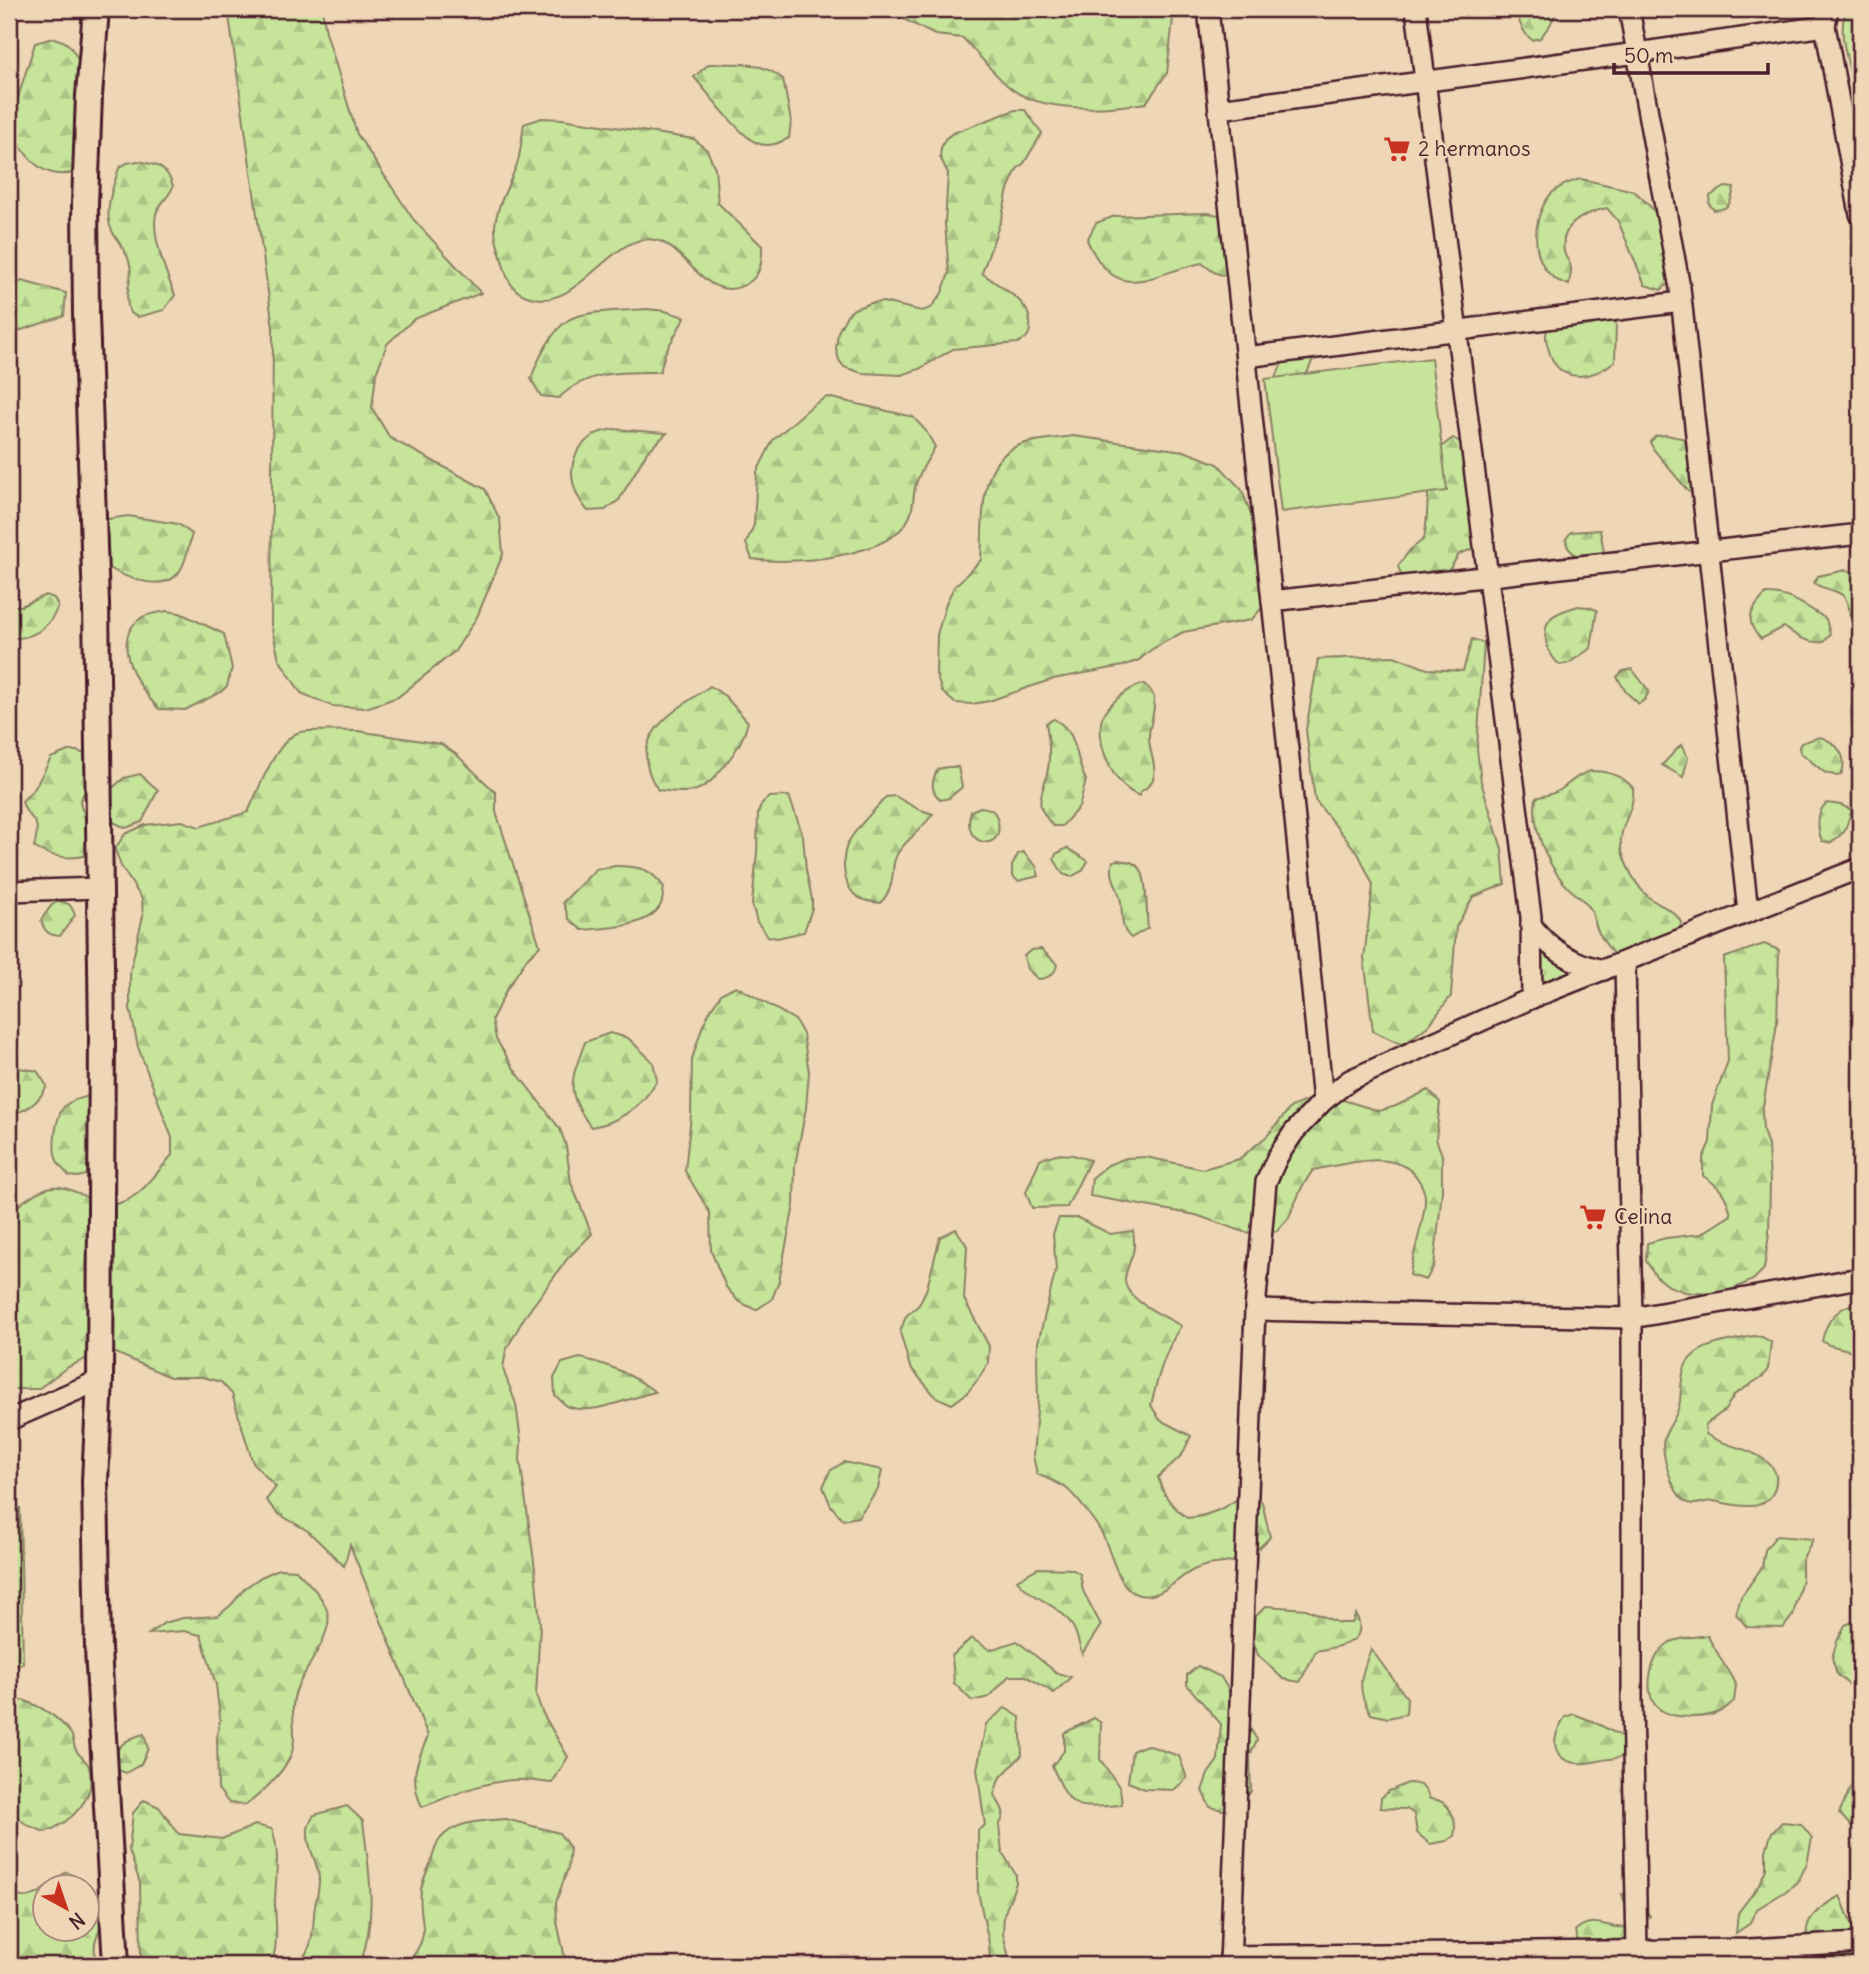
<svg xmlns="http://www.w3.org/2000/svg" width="1869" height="1974" font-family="Delius,sans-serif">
<defs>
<pattern id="grass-tufts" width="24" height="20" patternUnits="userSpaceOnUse" patternTransform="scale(1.75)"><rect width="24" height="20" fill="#c7e49b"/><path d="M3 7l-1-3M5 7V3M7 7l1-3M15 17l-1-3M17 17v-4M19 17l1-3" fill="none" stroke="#acc386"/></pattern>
<pattern id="forest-firs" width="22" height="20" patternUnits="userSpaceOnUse" patternTransform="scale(1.75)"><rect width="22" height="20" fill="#c7e49b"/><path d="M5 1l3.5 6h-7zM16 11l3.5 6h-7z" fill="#acc386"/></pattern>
</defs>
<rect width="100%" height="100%" fill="#eed6b6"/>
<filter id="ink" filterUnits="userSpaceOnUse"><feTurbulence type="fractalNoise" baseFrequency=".0143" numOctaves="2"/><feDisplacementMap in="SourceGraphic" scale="14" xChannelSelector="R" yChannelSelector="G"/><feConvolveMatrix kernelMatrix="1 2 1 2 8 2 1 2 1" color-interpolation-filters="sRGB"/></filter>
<g filter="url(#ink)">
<polygon fill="url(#grass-tufts)" stroke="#888263" stroke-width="2" points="1540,949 1560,965 1571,969 1572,972 1541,983"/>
<g fill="url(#forest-firs)" stroke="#888263" stroke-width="2">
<polygon points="228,9 322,9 326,32 357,134 413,219 481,293 414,319 387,344 376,374 372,408 390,438 485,489 500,520 503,554 477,617 455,651 398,697 366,708 332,706 301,693 279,659 271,625 273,327"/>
<path d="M884,9H1174L1167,73L1146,103C1107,109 1040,114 1008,86C992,72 978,54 963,38L935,35Z"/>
<path d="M1517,9H1558L1550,25L1540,38L1532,40C1522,32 1518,21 1517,9Z"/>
<path d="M1850,9H1860L1858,64L1860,67V123C1852,106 1854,91 1850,73C1847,57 1841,40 1843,23C1843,17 1846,13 1850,9Z"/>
<path d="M53,38L63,41L70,46L81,64L78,171C45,184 26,157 11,132L13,113L35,43Z"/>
<path d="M709,64C738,64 759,60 783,79L791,121L789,138C779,143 769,148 757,143C740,136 708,93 694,77Z"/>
<path d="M1015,110H1025L1042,133L1024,163L1017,169L1008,189L1002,217L982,273C999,287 1033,301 1030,327C1030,336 1025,340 1017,343L953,349L919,369L901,375L862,373L844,367L839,360L836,349L838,332L847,315L854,309L871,303L883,302L922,311L931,308L942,293L949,273L945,224L948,173L940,157L941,148L945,139L953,133Z"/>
<path d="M542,118L562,119L694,139L707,150L715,168L718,203L762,246C762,261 762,274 748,283C711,306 691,257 664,243C616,219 582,314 530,297C514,293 508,282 504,267C501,255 494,239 495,226C497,203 511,183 518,161C521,149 522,136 524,124Z"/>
<path d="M138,161C156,164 168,167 173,186C170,197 159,203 156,214C151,235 167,276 175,295L164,310L138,317L130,313C122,290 134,283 130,265C128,252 118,243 112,231C103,212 113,187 119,168L127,163Z"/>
<path d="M1581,179L1634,191L1647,203L1670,230L1674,279L1661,290L1645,285L1618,221L1607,208C1585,213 1559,224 1564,252C1565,257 1570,262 1571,268C1572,272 1569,280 1569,285C1564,283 1557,281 1554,278C1529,259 1532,214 1552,193C1561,185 1570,182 1581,179Z"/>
<path d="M1725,187L1734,188C1731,202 1730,210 1714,210L1709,204L1710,196Z"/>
<path d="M1207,213L1226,216L1246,267C1226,279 1219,278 1202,263C1149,274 1117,307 1087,240L1096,223L1115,216Z"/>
<polygon points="22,281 66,293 64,316 9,334 9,288"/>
<path d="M647,309L665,311L685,317L665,353L660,372C623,372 587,370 559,398L541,396L531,379C537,361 552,329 570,319C588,310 626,311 647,309Z"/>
<path d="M1608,316L1616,320L1615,361C1592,380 1559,385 1549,351C1546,341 1544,335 1549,325Z"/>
<polygon points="1321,340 1305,378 1274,382 1288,348"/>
<path d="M827,397L913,417L926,431L935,447C929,458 921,469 917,481C912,492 915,506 909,518C890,558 791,565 752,559L746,543L754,525L757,472L773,440L813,405Z"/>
<path d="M613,429L667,433L647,452L619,500L605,510L588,511C568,487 564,457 592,436C597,432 606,431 613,429Z"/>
<polygon points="1666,435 1686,439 1692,445 1704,499 1688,491 1654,450 1650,442 1656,436"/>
<path d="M1073,436L1184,451L1218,464L1242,490L1272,574L1269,591L1262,608L1251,620L1183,632L1152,649L1139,660L1123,666L1053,679L989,701L972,704L955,703L942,692L936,674L937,635L946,603L954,587L981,560C984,524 976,466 1015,447C1031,439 1056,439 1073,436Z"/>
<path d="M1453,438L1469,447L1475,548L1459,554L1449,570L1421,588L1404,583L1398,566L1410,550L1424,539C1430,514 1424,471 1440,449C1443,445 1449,441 1453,438Z"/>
<path d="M128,516L178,524L192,534C189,544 187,557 182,567C169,596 125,578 106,566L100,525L108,519Z"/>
<polygon points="1600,530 1604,552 1602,560 1587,566 1568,548 1566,539 1571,532"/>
<path d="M1846,570L1860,575V629C1848,621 1852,609 1845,598C1839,589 1823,590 1814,583L1818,576Z"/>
<path d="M1766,594C1789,593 1808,607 1826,619L1830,635L1824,642C1807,644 1797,636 1784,627L1761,639C1743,621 1751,609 1766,594Z"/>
<path d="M46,595L54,598L58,606C50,628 32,640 9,638V606H21Z"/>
<path d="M1578,606L1588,607L1597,610L1591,648L1569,663L1560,665C1548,655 1539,632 1551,618C1558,611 1570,609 1578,606Z"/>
<path d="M167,611L180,613L224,634L232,668L227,686L221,692L185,710L159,709C139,689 108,641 141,618C148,613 159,613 167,611Z"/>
<polygon points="1472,639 1484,643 1477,749 1481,782 1502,849 1505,884 1473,897 1456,927 1451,996 1429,1025 1403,1045 1373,1031 1364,958 1373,885 1359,855 1315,800 1306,730 1318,659 1394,656 1427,669 1463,671"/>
<polygon points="1632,669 1649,691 1645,699 1639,704 1626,692 1617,677 1623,671"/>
<path d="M1144,684C1163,697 1150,717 1149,736C1148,758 1167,777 1140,792V796C1114,787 1098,750 1101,723C1103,706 1129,687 1144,684Z"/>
<path d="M710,686L725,696L748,722C744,738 738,748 728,761C704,792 698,795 658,790C623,737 672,713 710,686Z"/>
<path d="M1860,688V741C1849,730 1848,698 1860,688Z"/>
<path d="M1054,719C1081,734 1073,757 1086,780L1079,807L1062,826H1053C1033,803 1041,800 1047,774C1051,758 1049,739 1046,723Z"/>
<path d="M358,731L441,744L457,755L496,793V812L540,946L528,957L507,989L492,1019L496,1039L514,1069L560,1129L566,1146L571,1183L592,1234L568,1258L524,1318L506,1350L503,1369L516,1404L521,1441L520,1459L535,1569L540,1624L536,1695L542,1712L568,1757L552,1783C539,1782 526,1779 513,1780C481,1782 451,1796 422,1807C409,1779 416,1763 428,1736L350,1545L344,1566L308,1531L277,1513L266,1500L276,1487L253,1463L232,1394L221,1382L203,1377H170L116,1353H98L66,1368L38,1389H9V1212C21,1204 36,1190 52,1187C77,1184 99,1214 125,1201C145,1192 158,1171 172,1155V1138L138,1047L130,1008V971L143,916L142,899L121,866L115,849L125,834L145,825L182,821L199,827L248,812C258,791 275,743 297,733C307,729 345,731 358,731Z"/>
<path d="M1820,737C1837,742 1849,757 1841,775L1837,776L1824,772L1800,752L1799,747L1801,743Z"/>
<polygon points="1681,745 1688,758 1683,777 1662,765"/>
<path d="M68,751H77L85,754C93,777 90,780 80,801L82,810L97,817L88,855C71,860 49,857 34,847C43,811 28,826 22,801L35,788L51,758Z"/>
<path d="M948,767H958L962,787L949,798L941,800C930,791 931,781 938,769Z"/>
<path d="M1591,771C1608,771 1622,775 1633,788C1636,809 1618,826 1621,847C1624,863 1637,889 1651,899C1662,907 1675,910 1681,922C1680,937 1673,943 1662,952C1633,978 1619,966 1600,935C1595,928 1595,918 1591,910C1585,899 1572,893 1564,883C1546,862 1531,826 1536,798C1543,796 1554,794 1560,790C1572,782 1576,775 1591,771Z"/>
<polygon points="140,774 158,790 142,822 126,828 111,821 110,790 124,778"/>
<polygon points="789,796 803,836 806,870 812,899 812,908 804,932 777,938 768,936 757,922 752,904 757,852 758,813 762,803 769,797"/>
<path d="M895,796L918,809L933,814C923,827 909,838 899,851C888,866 899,885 880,903C872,902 861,901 854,894C842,882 841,855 849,841C858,825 874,811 886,797Z"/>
<path d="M1827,803L1841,805L1852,810L1844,832L1831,843L1822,841C1817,829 1816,811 1827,803Z"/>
<path d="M980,807C989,808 995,810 997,818C1008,854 959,848 971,811Z"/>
<polygon points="1067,848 1088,861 1082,871 1071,877 1063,874 1054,859 1056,854"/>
<polygon points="1023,852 1036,866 1039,876 1018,881 1012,876 1012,866 1018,854"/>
<path d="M1118,860C1125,861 1134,861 1139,867C1148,877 1146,914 1148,928L1131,938C1117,926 1125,909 1119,894C1115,882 1109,873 1113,861Z"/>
<path d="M616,866C640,867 649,867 664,887C663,892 663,900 661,904C650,928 604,928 582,930L569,919L563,902L596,869Z"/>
<path d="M57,901C68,901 71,905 75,915L60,936C48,935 44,931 41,920L51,906Z"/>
<path d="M1764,944L1779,950L1777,1024L1762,1112L1763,1130L1768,1146L1770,1181L1769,1234L1764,1269L1753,1280L1720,1295L1685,1292L1669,1286L1656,1276L1646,1261L1647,1243L1666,1238L1701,1234L1731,1215C1727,1196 1720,1186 1703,1176V1158L1710,1142L1712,1105L1728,1061L1724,958Z"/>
<path d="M1041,949L1057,964C1056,974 1047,979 1038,979L1027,969L1024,956L1031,950Z"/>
<polygon points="736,986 795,1020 803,1034 809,1072 806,1108 795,1165 794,1205 779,1281 772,1299 756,1310 738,1301 726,1287 711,1251 710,1213 685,1171 691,1115 692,1059 703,1025 711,1009 722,993"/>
<path d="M610,1033L628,1038L653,1062L657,1080C644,1105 619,1123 591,1127C564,1091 571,1081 585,1042Z"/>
<path d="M19,1068L37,1071L47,1086C39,1101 27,1113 9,1113V1071Z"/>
<path d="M1428,1090L1440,1102L1436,1139L1442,1155V1191L1434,1266L1426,1280L1410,1275C1413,1251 1424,1223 1425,1201C1426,1191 1421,1183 1416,1176C1393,1148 1343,1165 1313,1170L1302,1187L1288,1219L1277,1231L1260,1234L1244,1232L1196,1215L1090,1196L1092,1178L1108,1165L1126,1158L1146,1157L1203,1169L1239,1159L1267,1136L1291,1107L1308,1100L1325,1098L1343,1100L1379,1111L1396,1106Z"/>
<path d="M89,1096H98L94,1173L78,1177L69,1176C64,1170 58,1165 56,1158C52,1145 56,1118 63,1108C69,1100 80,1099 89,1096Z"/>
<polygon points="1056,1154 1073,1155 1090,1160 1067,1207 1032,1208 1026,1192 1040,1159"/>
<path d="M1059,1218H1078L1110,1234L1133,1231C1137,1257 1129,1256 1125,1278C1122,1299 1165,1316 1181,1326C1165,1350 1158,1377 1151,1405L1160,1420L1191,1436L1182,1455L1158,1477C1163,1496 1172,1506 1187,1518C1214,1516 1228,1505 1250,1491L1262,1502L1270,1537C1258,1551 1243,1561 1224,1563C1214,1564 1207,1564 1198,1568C1181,1574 1170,1591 1152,1595C1117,1603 1113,1550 1100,1530C1093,1519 1075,1495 1066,1488C1057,1482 1046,1478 1037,1474L1033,1456L1038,1399L1037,1362L1038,1343L1056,1269L1053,1234Z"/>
<polygon points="956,1229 967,1246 964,1299 989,1346 988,1363 979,1378 967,1393 952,1404 936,1397 910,1367 900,1332 906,1316 919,1305 927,1288 940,1237"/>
<path d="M1860,1303V1353L1829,1345L1822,1341C1826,1320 1839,1305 1860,1303Z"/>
<path d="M1753,1336L1762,1337L1771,1342L1768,1369L1763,1376L1734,1395L1725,1410L1705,1425L1706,1434C1725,1448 1756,1447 1772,1467C1777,1473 1777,1481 1775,1488C1767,1515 1733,1505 1714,1501C1706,1500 1700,1505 1693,1504C1674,1503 1664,1461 1663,1445C1663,1430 1678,1420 1680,1401C1681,1391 1681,1379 1684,1369C1693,1343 1731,1341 1753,1336Z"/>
<path d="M580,1358C609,1364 632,1374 655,1392C631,1397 590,1417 567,1406C563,1403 558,1398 555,1395L554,1378L562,1363Z"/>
<polygon points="844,1462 882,1470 878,1489 858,1517 843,1520 831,1506 823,1487 830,1471"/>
<polygon points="1776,1536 1813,1539 1802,1560 1802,1579 1793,1615 1783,1628 1747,1627 1736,1614 1741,1597 1762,1567 1765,1550"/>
<path d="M1038,1568L1072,1569L1080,1574L1083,1591L1101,1625L1082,1654C1079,1646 1078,1635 1073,1627C1062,1605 1031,1599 1017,1580Z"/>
<path d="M279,1569L296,1570C308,1583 324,1596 328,1614C333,1633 305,1669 297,1688C287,1711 300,1735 290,1757C283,1773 260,1795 246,1805L229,1803L218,1789L217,1737L220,1719L216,1685L201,1635L184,1631L149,1634L164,1623L183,1618L218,1616L232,1604L245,1588L261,1577Z"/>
<path d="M1266,1606L1306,1609L1339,1623H1352L1356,1614C1370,1645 1339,1646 1316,1651L1300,1682L1283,1679L1258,1655L1252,1637L1253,1619Z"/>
<polygon points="1860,1619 1860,1686 1850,1686 1837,1674 1832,1658 1837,1641 1845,1625"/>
<path d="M1707,1635L1736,1685L1734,1701C1730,1704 1726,1709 1721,1711C1706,1719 1670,1720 1657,1707C1642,1692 1651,1653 1669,1643C1679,1637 1696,1637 1707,1635Z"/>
<polygon points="971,1638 990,1650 1017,1641 1057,1673 1071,1677 1054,1693 1026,1676 1009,1676 989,1697 972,1701 954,1683 952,1656"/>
<path d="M1371,1649L1407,1698L1406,1714L1388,1718L1371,1714C1355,1690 1361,1674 1371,1649Z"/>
<polygon points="1198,1666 1221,1677 1257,1740 1250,1755 1251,1791 1242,1804 1227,1811 1210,1807 1202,1791 1208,1774 1218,1760 1221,1724 1187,1685 1187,1675"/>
<path d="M23,1700C42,1707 59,1717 71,1734C74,1739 73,1745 76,1750C79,1756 87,1760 89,1767C98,1797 71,1823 45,1832L27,1825L9,1810V1705Z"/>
<path d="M1005,1708L1020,1717L1022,1755L999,1779L994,1795C1001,1806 1008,1813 999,1825L1002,1852L1016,1875V1883L1004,1915L1003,1934L1011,1965H990L989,1943L978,1892V1830L985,1825L977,1769L986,1724Z"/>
<path d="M1574,1714L1592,1721L1625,1738V1755C1616,1760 1608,1758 1598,1761C1562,1770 1542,1751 1565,1717Z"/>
<path d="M1094,1718L1101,1723L1100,1759L1120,1788L1122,1805C1072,1808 1073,1812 1052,1766L1064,1751V1733Z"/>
<path d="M144,1734L148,1749L141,1764L126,1773L110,1767C116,1747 124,1739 144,1734Z"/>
<polygon points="1147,1745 1179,1756 1187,1778 1174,1790 1145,1789 1128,1782 1132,1751"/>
<polygon points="1860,1776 1860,1828 1851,1826 1839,1813 1853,1782"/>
<path d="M1408,1783C1421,1783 1425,1787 1430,1799C1449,1799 1458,1819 1454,1836L1447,1841L1430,1844L1417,1833L1414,1814L1407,1809L1380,1808L1381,1798L1389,1791Z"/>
<path d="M144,1800L159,1807L179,1834L222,1839L255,1825L272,1829C281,1855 275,1878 275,1905C276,1924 278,1940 273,1959L254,1965H141L140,1883L129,1850L133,1813Z"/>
<path d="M347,1806L363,1821C369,1873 378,1914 360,1965H289C313,1958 312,1937 314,1916C314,1903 320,1891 319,1878C318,1862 306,1846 308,1830C308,1825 312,1819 314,1815Z"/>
<path d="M506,1819L559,1833L570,1848L568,1868L556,1902L557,1922L565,1958L564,1965H405C436,1933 417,1924 421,1890C422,1881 427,1872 430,1864C433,1857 435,1845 440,1839C456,1820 484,1821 506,1819Z"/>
<polygon points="1782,1822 1801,1824 1812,1838 1807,1864 1798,1881 1786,1891 1757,1909 1749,1924 1736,1933 1738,1913 1759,1885 1766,1869 1766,1851 1771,1834"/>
<path d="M66,1872C89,1883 108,1899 100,1927C99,1932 96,1937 95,1943C94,1950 95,1958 96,1965H9V1893C23,1900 34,1898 45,1888L46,1928H88V1886H48Z"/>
<path d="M1622,1894L1631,1895L1650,1916L1623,1949L1590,1951L1577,1939L1575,1931C1591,1914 1608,1929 1627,1928L1630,1919Z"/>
<path d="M1840,1896C1848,1911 1848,1924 1860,1936V1965H1820C1797,1931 1804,1915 1840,1896Z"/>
</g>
<g fill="#c7e49b" stroke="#888263" stroke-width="2">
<polygon points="1431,358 1447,491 1281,512 1265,379"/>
<polygon points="9,1508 20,1508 23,1664 9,1664"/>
</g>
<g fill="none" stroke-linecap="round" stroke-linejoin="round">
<defs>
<g id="minor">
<polyline points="1208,9 1288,749 1323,1101"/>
<polyline points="1416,9 1531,917 1532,998"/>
<polyline points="1629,9 1680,288 1748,912"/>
<polyline points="1828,9 1825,26 1860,214"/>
<polyline points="1219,109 1637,53 1825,26"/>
<polyline points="1246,357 1681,302"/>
<polyline points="1272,601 1860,534"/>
<polyline points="9,891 99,888"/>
<path d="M1531,925C1550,950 1573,964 1604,970"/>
<polyline points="1625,962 1632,1318 1632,1701 1637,1950"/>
<polyline points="1255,1310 1632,1318 1860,1278"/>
<polyline points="9,1420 100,1380"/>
<polyline points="1230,1956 1749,1949 1860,1943"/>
<polyline points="1230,1965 1255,1310 1266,1182 1278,1156 1294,1132 1323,1101 1350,1080 1532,998 1860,868"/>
</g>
<polyline id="tertiary" points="96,9 89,96 85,203 86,315 96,604 102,1038 100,1380 95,1481 98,1649 116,1965"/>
</defs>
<use href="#minor" stroke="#4a1f2b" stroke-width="24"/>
<use href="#tertiary" stroke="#4a1f2b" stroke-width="30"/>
<use href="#minor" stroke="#eed6b6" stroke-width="19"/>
<use href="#tertiary" stroke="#eed6b6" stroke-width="24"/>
</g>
</g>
<defs>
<symbol id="supermarket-bare" viewBox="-9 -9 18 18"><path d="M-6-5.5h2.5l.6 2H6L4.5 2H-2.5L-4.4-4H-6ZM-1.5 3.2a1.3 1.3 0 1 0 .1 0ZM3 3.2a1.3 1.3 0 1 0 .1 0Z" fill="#c8321e" stroke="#eed6b6" stroke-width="2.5" paint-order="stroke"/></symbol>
</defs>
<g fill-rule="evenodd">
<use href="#supermarket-bare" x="1378" y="130" width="38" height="38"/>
<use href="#supermarket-bare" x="1574" y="1198" width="38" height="38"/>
</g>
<g text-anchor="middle" stroke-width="5" stroke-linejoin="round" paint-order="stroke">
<g font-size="21" fill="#4a1f2b" stroke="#eed6b6" text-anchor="start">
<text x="1418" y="156">2 hermanos</text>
<text x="1614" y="1224">Celina</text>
</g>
</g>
<rect width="1869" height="1974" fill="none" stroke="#eed6b6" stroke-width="35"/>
<rect x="18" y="18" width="1834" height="1939" fill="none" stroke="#4a1f2b" stroke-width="2.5" filter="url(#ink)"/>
<g transform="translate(66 1908) rotate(140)"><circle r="33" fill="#eed6b6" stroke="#ac8d7e" stroke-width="2"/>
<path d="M0-5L12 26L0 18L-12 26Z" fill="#c8321e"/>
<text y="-10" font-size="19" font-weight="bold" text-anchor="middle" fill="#4a1f2b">N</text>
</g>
<path d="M1614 63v10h154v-10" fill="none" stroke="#4a1f2b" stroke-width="3.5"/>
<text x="1624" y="63" font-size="21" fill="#4a1f2b" stroke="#eed6b6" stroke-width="5" paint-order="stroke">50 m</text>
</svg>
